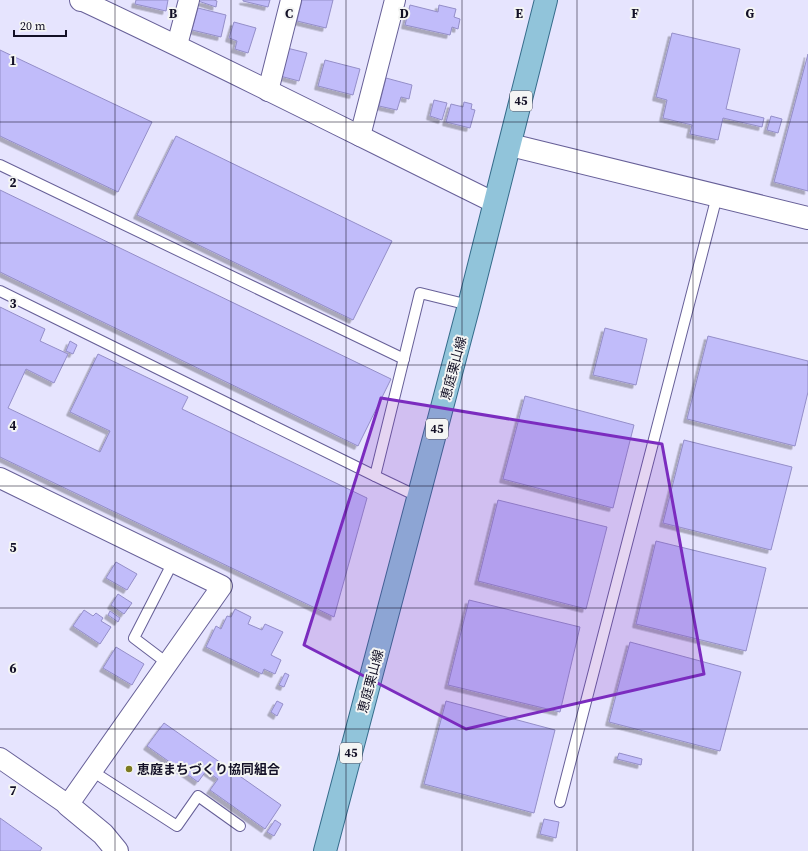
<svg xmlns="http://www.w3.org/2000/svg" width="808" height="851" font-family="'Source Serif 4','Noto Sans JP',serif">
<defs>
<filter id="shadow"><feDropShadow dx="-3.5" dy="3.5" stdDeviation="0" flood-color="#0004"/></filter>
</defs>
<rect width="100%" height="100%" fill="#e6e4fe"/>
<g fill="#c1bcfa" stroke="#948ec8" filter="url(#shadow)">
<polygon points="136,0 168,0 166,11 135,4"/>
<polygon points="198,0 214,0 217,1 216,7 198,1"/>
<polygon points="243,0 270,0 268,7 243,1"/>
<polygon points="302,0 333,0 326,28 297,21"/>
<polygon points="410,5 438,12 439,5 456,9 454,17 460,19 458,29 452,27 450,35 405,25"/>
<polygon points="198,8 226,15 221,37 192,30"/>
<polygon points="234,22 256,28 248,53 235,49 237,41 229,38"/>
<polygon points="672,33 740,49 726,109 764,118 762,127 723,118 718,140 690,134 692,125 663,118 667,100 656,97"/>
<polygon points="287,48 307,53 299,81 280,76"/>
<polygon points="0,50 152,122 118,192 0,136"/>
<polygon points="808,54 808,191 774,182"/>
<polygon points="325,60 360,69 353,95 318,86"/>
<polygon points="386,78 412,85 409,99 401,97 397,110 379,106"/>
<polygon points="434,100 447,103 442,120 430,116"/>
<polygon points="464,102 472,104 471,109 475,110 470,128 446,122 451,104 463,107"/>
<polygon points="771,116 782,119 778,133 767,130"/>
<polygon points="176,136 392,241 353,320 137,215"/>
<polygon points="0,190 391,379 358,446 0,272"/>
<polygon points="0,307 45,329 40,341 68,354 54,383 26,369 8,408 100,452 110,431 70,412 98,354 188,397 182,409 367,498 334,617 0,457"/>
<polygon points="605,328 647,339 636,385 593,375"/>
<polygon points="708,336 808,361 808,392 795,446 687,419"/>
<polygon points="70,341 77,345 73,354 66,351"/>
<polygon points="525,396 634,425 613,508 503,479"/>
<polygon points="684,440 792,467 771,550 663,523"/>
<polygon points="498,500 607,527 586,609 478,581"/>
<polygon points="656,541 766,568 746,651 636,624"/>
<polygon points="116,562 137,574 127,590 106,578"/>
<polygon points="118,594 132,603 124,614 111,605"/>
<polygon points="469,600 580,627 560,712 448,685"/>
<polygon points="235,609 251,617 248,624 262,630 265,624 283,632 271,655 281,660 275,674 264,669 262,674 206,647 216,626 221,629 227,616 231,617"/>
<polygon points="84,610 93,616 96,613 103,618 101,621 111,627 100,644 73,626"/>
<polygon points="110,611 120,618 118,622 108,615"/>
<polygon points="630,642 741,672 720,751 609,722"/>
<polygon points="116,647 144,664 132,685 103,668"/>
<polygon points="285,673 289,675 284,687 279,685"/>
<polygon points="277,701 283,704 277,716 271,712"/>
<polygon points="446,701 555,730 534,813 424,784"/>
<polygon points="164,723 281,805 265,829 210,790 218,779 206,771 198,782 147,746"/>
<polygon points="619,753 642,759 641,765 617,759"/>
<polygon points="0,818 42,848 40,851 0,851"/>
<polygon points="544,819 559,822 556,838 540,834"/>
<polygon points="275,820 281,824 274,836 267,832"/>
</g>
<g fill="none" stroke-linecap="round" stroke-linejoin="round">
<defs>
<g id="service">
<polyline points="0,165 404,359"/>
<polyline points="0,291 375,476 419,497"/>
<polyline points="375,476 420,293 469,305"/>
<polyline points="167,663 134,638 173,562"/>
<polyline points="92,771 177,826 198,796 240,826"/>
<polyline points="560,802 717,196"/>
</g>
<g id="minor">
<path d="M81,0C220,65 357,135 495,203"/>
<polyline points="177,45 189,0"/>
<polyline points="268,91 291,0"/>
<polyline points="360,136 395,0"/>
<polyline points="0,478 222,586 68,805 0,758"/>
</g>
<g id="tertiary">
<polyline points="81,0 82,0"/>
<polyline points="510,145 808,218"/>
<polyline points="68,805 103,834 117,851"/>
</g>
<polyline id="primary" points="325,851 469,305 546,0"/>
</defs>
<use href="#service" stroke="#676098" stroke-width="12"/>
<use href="#minor" stroke="#676098" stroke-width="22"/>
<use href="#tertiary" stroke="#676098" stroke-width="24"/>
<use href="#primary" stroke="#356c8b" stroke-width="24"/>
<use href="#service" stroke="#fff" stroke-width="10"/>
<use href="#minor" stroke="#fff" stroke-width="20"/>
<use href="#tertiary" stroke="#fff" stroke-width="22"/>
<use href="#primary" stroke="#91c4da" stroke-width="22"/>
</g>
<path fill="#7b2cbf" fill-opacity="0.2" stroke="#7b2cbf" stroke-width="3" stroke-linejoin="round" d="M381,398L662,444L704,674L466,729L304,645Z"/>
<path fill="none" stroke="#131026" stroke-width="1" stroke-opacity="0.55" d="M115,0V851M231,0V851M346,0V851M462,0V851M577,0V851M693,0V851M0,122H808M0,243H808M0,365H808M0,486H808M0,608H808M0,729H808"/>
<circle fill="#7c7a21" stroke="#f4f5f4" stroke-width="1.5" cx="129" cy="769" r="4"/>
<g text-anchor="middle" stroke-width="4" stroke-linejoin="round" paint-order="stroke">
<g fill="#f4f5f4" stroke="#565564" stroke-width="1">
<rect x="510" y="91" width="22" height="20" rx="3"/>
<rect x="426" y="419" width="22" height="20" rx="3"/>
<rect x="340" y="743" width="22" height="20" rx="3"/>
</g>
<g font-size="12" font-weight="bold" fill="#131026">
<text x="521" y="105">45</text>
<text x="437" y="433">45</text>
<text x="351" y="757">45</text>
</g>
<g font-size="13" fill="#131026" stroke="#f4f5f4">
<text transform="translate(453 368) rotate(-75)" y="5">恵庭栗山線</text>
<text transform="translate(370 681) rotate(-75)" y="5">恵庭栗山線</text>
</g>
<g font-size="13" font-weight="bold" fill="#131026" stroke="#f4f5f4" text-anchor="start">
<text x="137" y="774">恵庭まちづくり協同組合</text>
</g>
</g>
<g font-size="13" text-anchor="middle" font-weight="bold" fill="#131026" stroke="#f4f5f4" stroke-width="4" stroke-linejoin="round" paint-order="stroke">
<text x="173" y="18">B</text>
<text x="289" y="18">C</text>
<text x="404" y="18">D</text>
<text x="519" y="18">E</text>
<text x="635" y="18">F</text>
<text x="750" y="18">G</text>
<text x="13" y="65">1</text>
<text x="13" y="187">2</text>
<text x="13" y="308">3</text>
<text x="13" y="430">4</text>
<text x="13" y="552">5</text>
<text x="13" y="673">6</text>
<text x="13" y="795">7</text>
</g>
<path d="M14 30v6h52v-6" fill="none" stroke="#131026" stroke-width="2"/>
<text x="20" y="30" font-size="12" fill="#131026" stroke="#f4f5f4" stroke-width="3" paint-order="stroke">20 m</text>
</svg>
